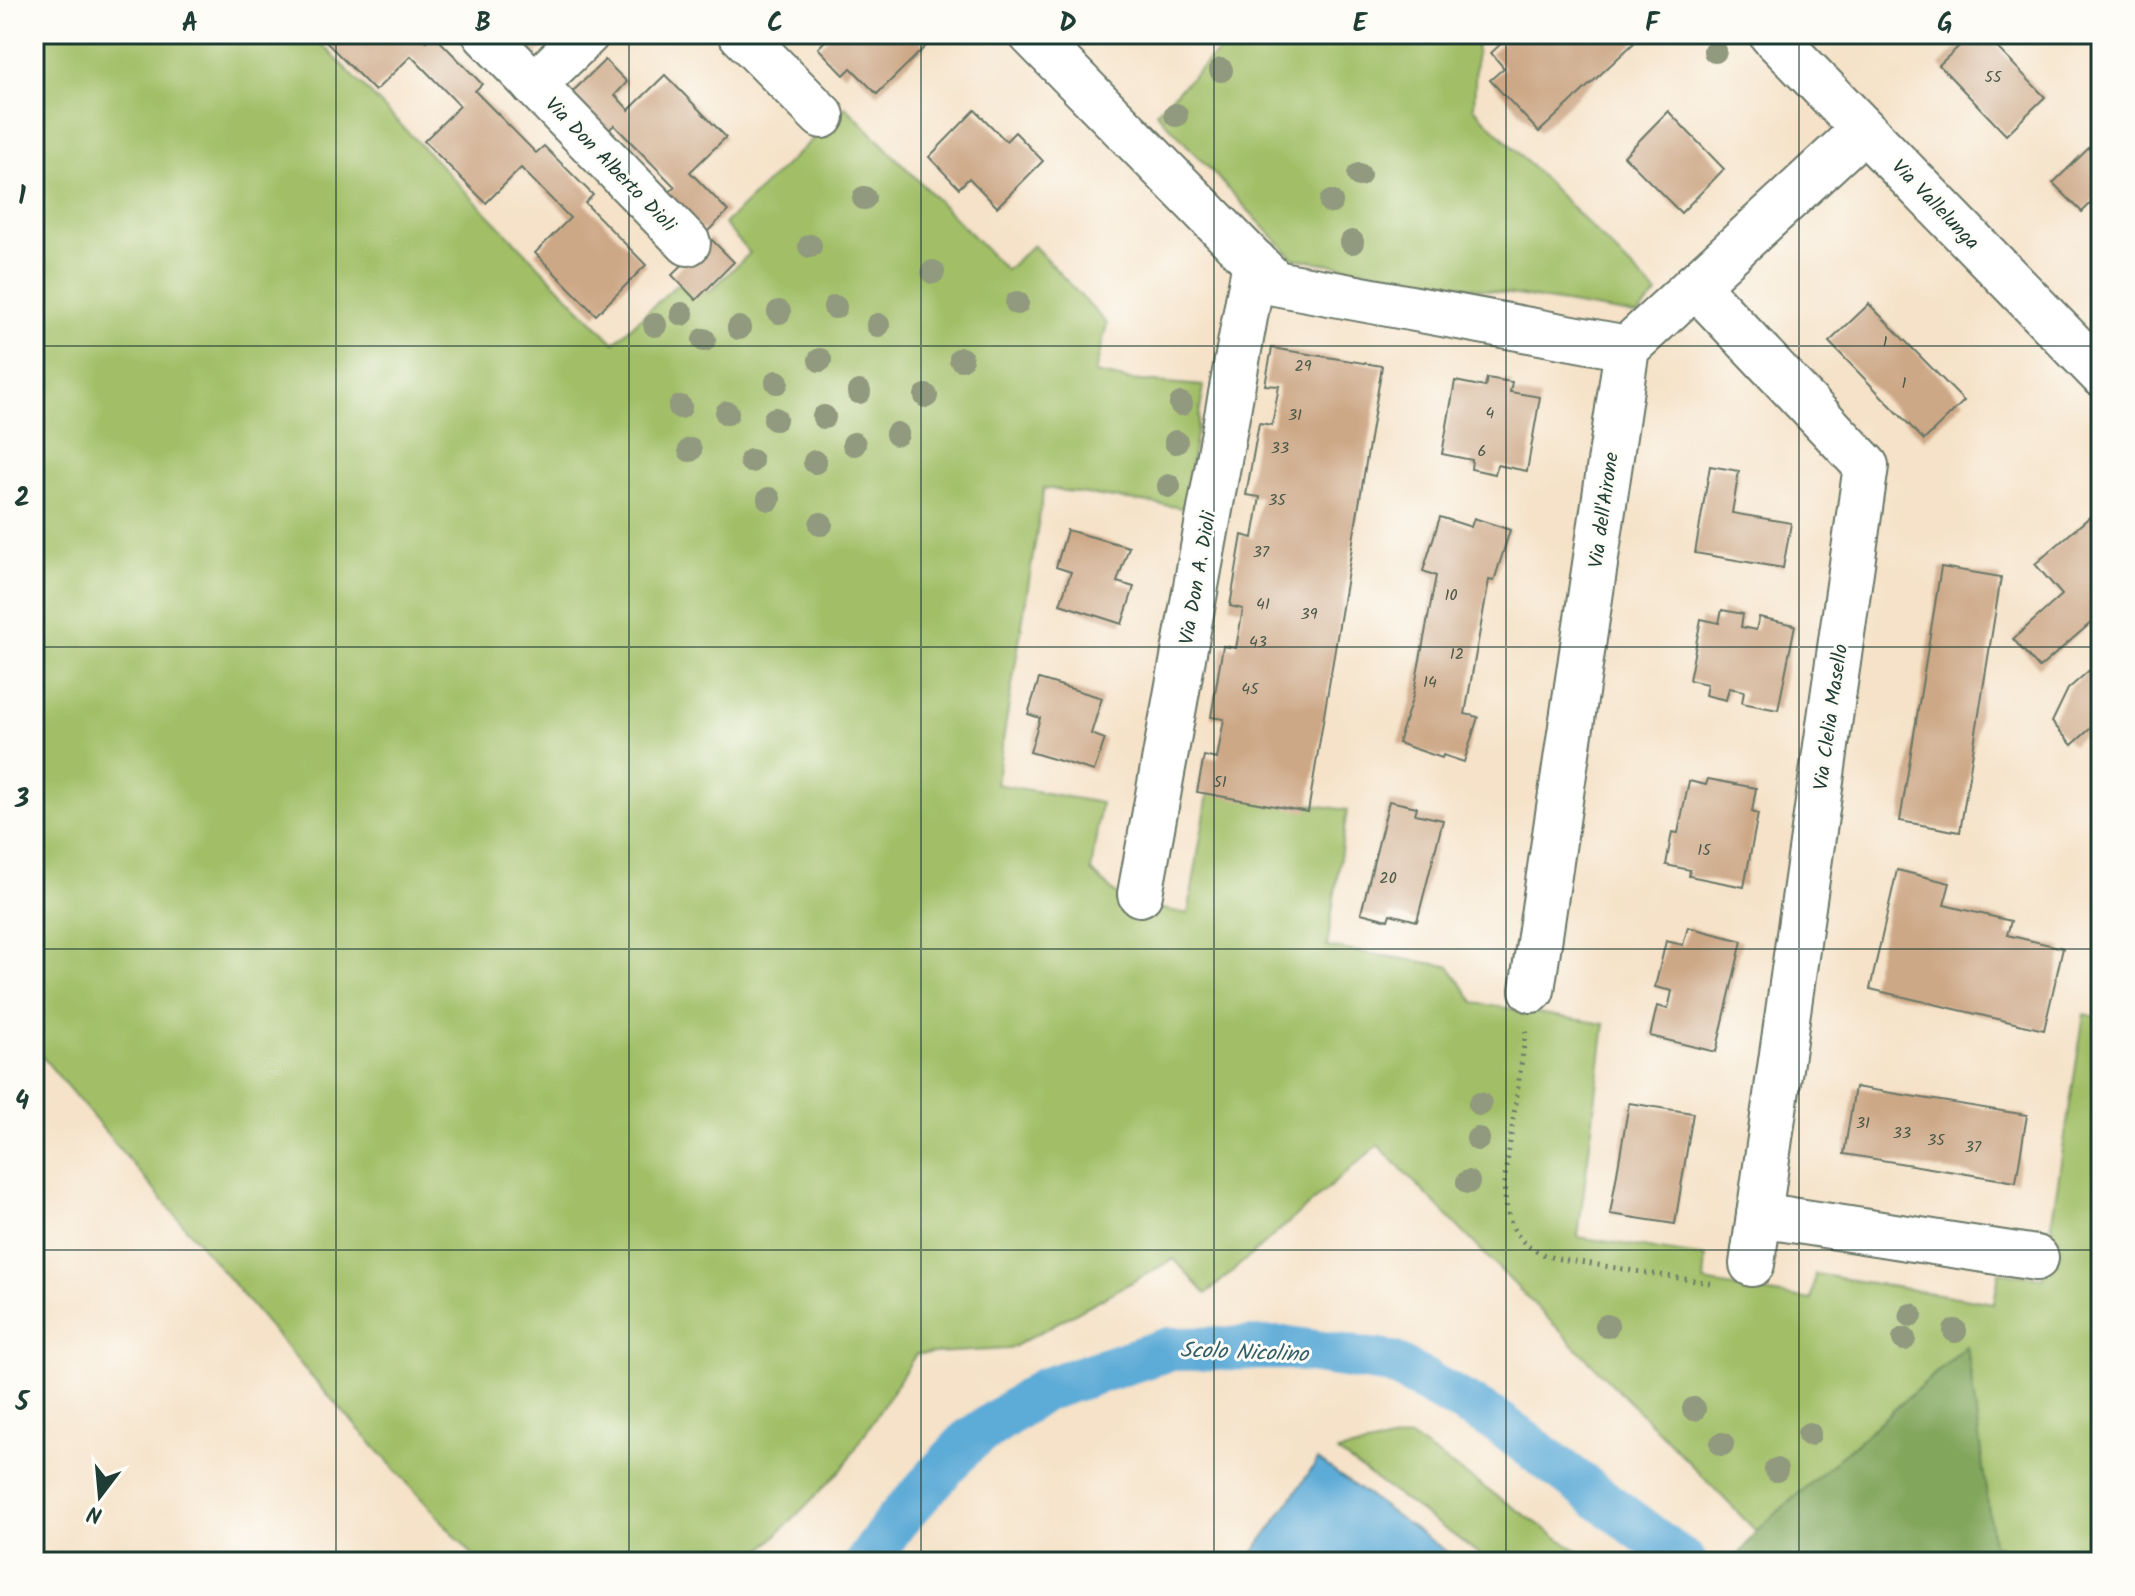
<svg xmlns="http://www.w3.org/2000/svg" width="2135" height="1596" font-family="Kalam,sans-serif">
<rect width="100%" height="100%" fill="#fdfcf7"/>
<filter id="ink" filterUnits="userSpaceOnUse"><feTurbulence type="fractalNoise" baseFrequency=".0125" numOctaves="2"/><feDisplacementMap in="SourceGraphic" scale="16" xChannelSelector="R" yChannelSelector="G"/><feConvolveMatrix kernelMatrix="1 2 1 2 8 2 1 2 1" color-interpolation-filters="sRGB"/></filter>
<filter id="wash" filterUnits="userSpaceOnUse"><feTurbulence type="fractalNoise" baseFrequency=".006" numOctaves="4" result="noise"/><feDisplacementMap in="SourceGraphic" scale="32" xChannelSelector="R" yChannelSelector="G"/><feGaussianBlur stdDeviation="1.8" result="paint"/><feColorMatrix in="noise" values="0 0 0 0 0 0 0 0 0 0 0 0 0 0 0 0 0 1.4 0 .05"/><feComposite in="paint" operator="in"/></filter>
<g filter="url(#wash)">
<rect width="100%" height="100%" fill="#f5e2c8"/>
<g fill="#a2bf67" stroke="#607e4e" stroke-width="2">
<polygon points="34,34 312,34 614,343 690,272 709,292 750,253 724,224 846,107 1006,270 1033,245 1107,324 1095,373 1129,380 1204,386 1184,508 1044,488 996,784 1101,803 1091,871 1124,901 1188,914 1209,788 1347,810 1327,947 1449,966 1475,1003 1605,1024 1578,1237 1706,1257 1704,1282 1811,1300 1815,1274 1994,1303 1999,1272 2043,1278 2084,1014 2101,1018 2101,1562 2024,1562 1993,1544 1966,1346 1756,1531 1378,1145 1206,1294 1174,1259 1009,1349 916,1354 843,1468 750,1562 482,1562 477,1560 309,1374 34,1047"/>
<polygon points="1236,34 1477,34 1474,108 1657,294 1637,315 1293,258 1156,112"/>
<polygon points="1410,1437 1594,1562 1491,1562 1337,1452"/>
</g>
<polygon fill="#81a65c" stroke="#507248" stroke-width="2" points="1967,1346 1993,1544 2024,1562 1734,1562 1756,1531"/>
<polygon fill="#5dabd7" stroke="#3e7486" stroke-width="2" points="1318,1460 1461,1562 1247,1562"/>
<g fill="none" stroke-linecap="round" stroke-linejoin="round">
<polyline stroke="#5dabd7" stroke-width="44" points="867,1562 896,1521 968,1441 1043,1390 1169,1349 1288,1348 1392,1363 1495,1420 1685,1562"/>
</g>
<g id="blocks">
<g fill="#cda887">
<polygon points="318,34 419,34 426,41 433,34 482,84 475,91 536,153 544,146 593,195 585,203 646,265 596,315 535,253 570,218 521,168 486,203 424,141 460,106 411,56 375,91"/>
<polygon points="510,34 557,34 533,58"/>
<polygon points="832,34 914,34 926,46 877,94 851,68 844,75 818,48"/>
<polygon points="1497,34 1626,34 1634,43 1539,132 1490,80 1504,68 1491,53 1504,41"/>
<polygon points="1972,34 1984,34 2045,97 2006,135 1939,65"/>
<polygon points="605,60 627,82 615,95 629,110 665,75 726,137 690,172 728,211 706,233 667,194 675,187 614,125 606,133 569,95"/>
<polygon points="975,110 1006,141 1015,132 1043,161 997,207 969,178 959,188 929,157"/>
<polygon points="1668,111 1724,169 1681,213 1624,156"/>
<polygon points="2098,139 2101,141 2101,193 2082,212 2053,183"/>
<polygon points="710,238 734,262 696,300 672,275"/>
<polygon points="1869,304 1964,401 1924,440 1829,342"/>
<polygon points="1272,348 1382,366 1308,812 1197,792 1204,756 1217,759 1224,719 1211,717 1223,646 1236,648 1243,609 1230,606 1242,535 1253,538 1260,497 1246,495 1259,423 1272,425 1279,386 1265,385"/>
<polygon points="1487,378 1512,382 1510,392 1540,397 1527,471 1497,465 1495,474 1471,469 1472,460 1442,454 1455,381 1485,387"/>
<polygon points="1710,466 1739,471 1732,513 1791,523 1783,568 1695,553"/>
<polygon points="2092,515 2101,525 2101,614 2039,668 2013,639 2062,595 2035,564"/>
<polygon points="1440,517 1471,527 1474,518 1510,530 1494,581 1489,580 1465,714 1478,717 1464,762 1443,755 1442,758 1398,743 1413,696 1436,576 1423,571"/>
<polygon points="1067,530 1129,547 1117,582 1134,587 1122,624 1060,604 1071,572 1056,567"/>
<polygon points="1941,567 2001,577 1960,832 1900,821"/>
<polygon points="1722,610 1743,614 1741,627 1756,630 1759,617 1795,625 1778,710 1742,703 1744,691 1729,688 1726,700 1705,695 1707,684 1689,680 1701,619 1719,623"/>
<polygon points="2101,660 2101,719 2072,745 2052,722 2068,689"/>
<polygon points="1039,679 1102,698 1091,734 1105,739 1094,771 1030,752 1040,718 1028,714"/>
<polygon points="1708,779 1756,788 1752,812 1758,814 1744,887 1689,876 1690,870 1666,865 1672,832 1678,833 1689,781 1706,785"/>
<polygon points="1389,801 1417,807 1415,814 1443,820 1417,921 1390,914 1388,920 1361,913"/>
<polygon points="1897,870 1950,883 1944,905 2011,921 2007,935 2063,948 2044,1030 1870,989"/>
<polygon points="1688,927 1742,941 1716,1052 1650,1036 1657,1006 1668,1009 1672,991 1655,987 1666,941 1683,945"/>
<polygon points="1855,1087 2027,1115 2016,1182 1844,1154"/>
<polygon points="1629,1103 1693,1113 1675,1224 1610,1214"/>
</g>
</g>
</g>
<g filter="url(#ink)">
<use href="#blocks" fill-opacity="0" stroke="#6a7768" stroke-width="2"/>
<g fill="none" stroke-linecap="round" stroke-linejoin="round">
<defs>
<g id="street">
<polyline points="485,34 688,243"/>
<polyline points="741,34 822,116"/>
<polyline points="1031,34 1275,283 1627,348"/>
<polyline points="1771,34 2101,374"/>
<polyline points="534,85 587,34"/>
<polyline points="1695,285 1866,466 1752,1264"/>
<polyline points="1140,894 1255,262"/>
<polyline points="1532,990 1627,348 1863,130"/>
<polyline points="1759,1215 2036,1258"/>
</g>
</defs>
<use href="#street" stroke="#6a7768" stroke-width="48"/>
<path stroke="#6a7768" stroke-width="5" stroke-dasharray="2 6" stroke-linecap="butt" d="M1526,1031L1504,1184C1506,1222 1515,1247 1554,1258L1716,1284"/>
<use href="#street" stroke="#fff" stroke-width="44"/>
</g>
<g fill="#91997e">
<circle cx="1715" cy="51" r="12"/>
<circle cx="1221" cy="70" r="12"/>
<circle cx="1176" cy="115" r="12"/>
<circle cx="1359" cy="175" r="12"/>
<circle cx="864" cy="198" r="12"/>
<circle cx="1331" cy="202" r="12"/>
<circle cx="1352" cy="242" r="12"/>
<circle cx="810" cy="246" r="12"/>
<circle cx="933" cy="272" r="12"/>
<circle cx="1017" cy="303" r="12"/>
<circle cx="835" cy="307" r="12"/>
<circle cx="779" cy="312" r="12"/>
<circle cx="682" cy="314" r="12"/>
<circle cx="655" cy="325" r="12"/>
<circle cx="878" cy="325" r="12"/>
<circle cx="739" cy="328" r="12"/>
<circle cx="704" cy="340" r="12"/>
<circle cx="961" cy="359" r="12"/>
<circle cx="820" cy="360" r="12"/>
<circle cx="777" cy="382" r="12"/>
<circle cx="859" cy="392" r="12"/>
<circle cx="926" cy="396" r="12"/>
<circle cx="1181" cy="404" r="12"/>
<circle cx="680" cy="407" r="12"/>
<circle cx="727" cy="413" r="12"/>
<circle cx="824" cy="417" r="12"/>
<circle cx="775" cy="419" r="12"/>
<circle cx="897" cy="434" r="12"/>
<circle cx="1176" cy="442" r="12"/>
<circle cx="854" cy="444" r="12"/>
<circle cx="690" cy="450" r="12"/>
<circle cx="751" cy="461" r="12"/>
<circle cx="815" cy="462" r="12"/>
<circle cx="1169" cy="486" r="12"/>
<circle cx="769" cy="499" r="12"/>
<circle cx="821" cy="524" r="12"/>
<circle cx="1480" cy="1104" r="12"/>
<circle cx="1478" cy="1139" r="12"/>
<circle cx="1468" cy="1182" r="12"/>
<circle cx="1911" cy="1315" r="12"/>
<circle cx="1607" cy="1326" r="12"/>
<circle cx="1955" cy="1331" r="12"/>
<circle cx="1904" cy="1339" r="12"/>
<circle cx="1694" cy="1409" r="12"/>
<circle cx="1809" cy="1434" r="12"/>
<circle cx="1722" cy="1444" r="12"/>
<circle cx="1776" cy="1470" r="12"/>
</g>
</g>
<path fill="none" stroke="#1f3d34" stroke-width="2" stroke-opacity="0.55" d="M336,34V1562M629,34V1562M921,34V1562M1214,34V1562M1506,34V1562M1799,34V1562M34,346H2101M34,647H2101M34,949H2101M34,1250H2101"/>
<g text-anchor="middle" stroke-width="6" stroke-linejoin="round" paint-order="stroke">
<g font-size="16" fill="#4a5849">
<text x="1993" y="82">55</text>
<text x="1885" y="347">1</text>
<text x="1303" y="371">29</text>
<text x="1904" y="388">1</text>
<text x="1490" y="418">4</text>
<text x="1295" y="420">31</text>
<text x="1280" y="453">33</text>
<text x="1482" y="456">6</text>
<text x="1277" y="505">35</text>
<text x="1261" y="557">37</text>
<text x="1451" y="600">10</text>
<text x="1263" y="609">41</text>
<text x="1309" y="619">39</text>
<text x="1258" y="647">43</text>
<text x="1457" y="659">12</text>
<text x="1430" y="687">14</text>
<text x="1250" y="694">45</text>
<text x="1220" y="787">51</text>
<text x="1704" y="855">15</text>
<text x="1388" y="883">20</text>
<text x="1863" y="1128">31</text>
<text x="1902" y="1138">33</text>
<text x="1936" y="1145">35</text>
<text x="1973" y="1152">37</text>
</g>
<g font-size="20" fill="#1f3d34" stroke="#fdfcf7">
<text transform="translate(611 164) rotate(46)" y="7">Via Don Alberto Dioli</text>
<text transform="translate(1936 204) rotate(46)" y="7">Via Vallelunga</text>
<text transform="translate(1603 510) rotate(-82)" y="7">Via dell'Airone</text>
<text transform="translate(1197 578) rotate(-80)" y="7">Via Don A. Dioli</text>
<text transform="translate(1830 717) rotate(-82)" y="7">Via Clelia Masello</text>
</g>
<g font-size="22" font-style="italic" fill="#325e65" stroke="#fdfcf7">
<text transform="translate(1244 1351) rotate(2)" y="8">Scolo Nicolino</text>
</g>
</g>
<rect width="2135" height="1596" fill="none" stroke="#fdfcf7" stroke-width="88"/>
<g transform="translate(100 1496) rotate(196)" stroke="#fdfcf7" stroke-width="6" paint-order="stroke">
<path d="M0-6L14 30L0 20L-14 30Z" fill="#1f3d34"/>
<text y="-12" font-size="22" font-weight="bold" text-anchor="middle" fill="#1f3d34">N</text>
</g>
<rect x="44" y="44" width="2047" height="1508" fill="none" stroke="#1f3d34" stroke-width="3"/>
<g font-size="26" text-anchor="middle" font-weight="bold" fill="#1f3d34">
<text x="190" y="31">A</text>
<text x="483" y="31">B</text>
<text x="775" y="31">C</text>
<text x="1068" y="31">D</text>
<text x="1360" y="31">E</text>
<text x="1652" y="31">F</text>
<text x="1945" y="31">G</text>
<text x="22" y="204">1</text>
<text x="22" y="506">2</text>
<text x="22" y="807">3</text>
<text x="22" y="1109">4</text>
<text x="22" y="1410">5</text>
</g>
</svg>
